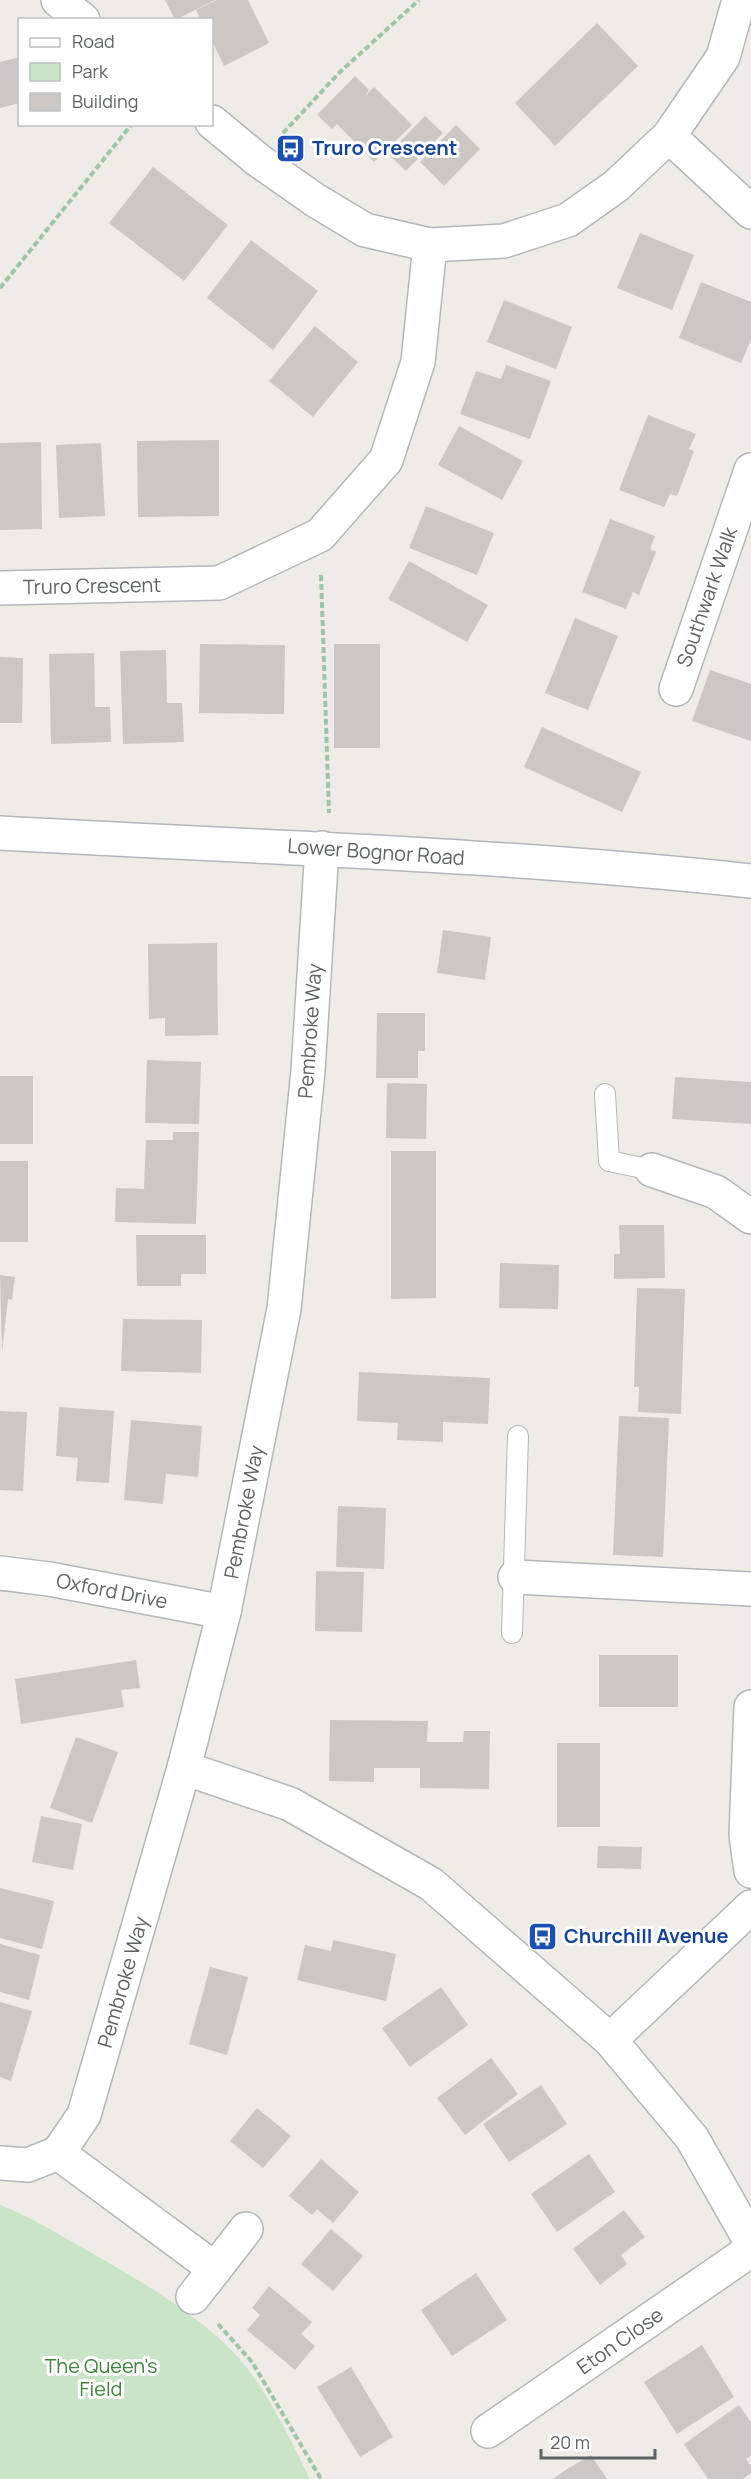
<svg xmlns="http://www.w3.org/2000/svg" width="751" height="2479" font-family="Manrope,sans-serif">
<rect width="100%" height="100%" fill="#efece7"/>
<path fill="#c9e4c6" d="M0,2205C29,2216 55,2232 81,2247C134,2277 210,2320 247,2368C273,2402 291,2441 310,2479H0Z"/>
<g fill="#cbc7c4">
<polygon points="165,0 215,0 175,20"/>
<polygon points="217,0 248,0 269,43 224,66 212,41 212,20 201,20 196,10"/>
<polygon points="597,23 638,66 555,146 515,103"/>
<polygon points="20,57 20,103 0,108 0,62"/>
<polygon points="355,76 369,90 365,96 374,87 412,125 374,162 337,124 332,129 317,115"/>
<polygon points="425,116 443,133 406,171 388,154"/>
<polygon points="456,125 480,149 444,186 420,162"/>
<polygon points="153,167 228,225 184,281 109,223"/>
<polygon points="640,233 694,255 672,310 617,288"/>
<polygon points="251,240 318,291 273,350 207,298"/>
<polygon points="701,282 751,302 751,340 741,363 679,338"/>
<polygon points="504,300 572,327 556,369 487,342"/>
<polygon points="315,326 358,362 313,417 269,381"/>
<polygon points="506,365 551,381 530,439 460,414 476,371 501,379"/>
<polygon points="648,415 696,434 689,449 694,451 677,496 670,494 664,507 619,490"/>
<polygon points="459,426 523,461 502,500 438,465"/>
<polygon points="219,440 219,516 138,517 137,441"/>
<polygon points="41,442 42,529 0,530 0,443"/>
<polygon points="101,443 105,516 59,518 56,445"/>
<polygon points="426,506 494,533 477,575 409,548"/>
<polygon points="610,519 655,536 650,549 656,552 639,595 633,592 626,609 582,592"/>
<polygon points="409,561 488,605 467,642 388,599"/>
<polygon points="575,618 618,636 588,710 545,693"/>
<polygon points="200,644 285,645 284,714 199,713"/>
<rect x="334" y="644" width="46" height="104"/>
<polygon points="166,650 167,703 182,703 184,742 123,744 120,651"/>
<polygon points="94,653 95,707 110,707 111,742 51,744 49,654"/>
<polygon points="0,657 23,658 22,723 0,723"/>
<polygon points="710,670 751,684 751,741 692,721"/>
<polygon points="542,727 641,772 622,812 524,767"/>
<polygon points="443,930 491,937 485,980 437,973"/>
<polygon points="217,943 218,1035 165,1036 165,1018 149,1019 148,944"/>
<polygon points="377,1013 425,1013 425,1051 418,1051 418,1078 376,1078"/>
<polygon points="147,1060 201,1062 199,1124 145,1123"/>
<rect x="0" y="1076" width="33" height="68"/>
<polygon points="675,1077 751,1082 751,1124 672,1119"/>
<polygon points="387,1083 427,1084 426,1139 386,1138"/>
<polygon points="173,1132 199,1132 196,1224 115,1222 116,1188 144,1189 146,1140 173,1140"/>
<polygon points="391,1151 436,1151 436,1298 391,1299"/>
<rect x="0" y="1161" width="28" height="81"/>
<polygon points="619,1225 664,1225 665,1278 614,1279 614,1254 620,1254"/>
<polygon points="136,1235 206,1235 206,1274 181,1274 181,1286 137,1286"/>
<polygon points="500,1263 559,1265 558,1309 499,1308"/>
<polygon points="0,1275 15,1277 12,1300 8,1299 2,1353"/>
<polygon points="637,1288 685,1289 681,1414 638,1412 639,1387 634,1387"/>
<polygon points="123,1319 202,1320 201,1373 121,1371"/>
<polygon points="359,1372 490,1378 488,1424 443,1422 443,1442 397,1440 398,1423 357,1421"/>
<polygon points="59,1407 114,1411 109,1483 76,1481 78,1458 56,1456"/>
<polygon points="0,1411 27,1412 23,1491 0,1490"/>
<polygon points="619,1416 669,1418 663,1557 613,1555"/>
<polygon points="131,1420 202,1426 198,1477 166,1474 163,1504 124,1500"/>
<polygon points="338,1506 386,1508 384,1569 336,1567"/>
<polygon points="316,1571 364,1572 362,1632 315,1631"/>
<rect x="599" y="1655" width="79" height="52"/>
<polygon points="136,1660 140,1688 121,1690 124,1707 21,1724 15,1679"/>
<polygon points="330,1720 428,1721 427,1742 463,1742 464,1731 490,1731 489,1789 420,1788 420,1768 374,1768 374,1782 329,1781"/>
<polygon points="76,1737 118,1752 92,1823 50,1808"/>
<rect x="557" y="1743" width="43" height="84"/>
<polygon points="41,1816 82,1824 73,1870 32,1862"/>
<polygon points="598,1846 642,1847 641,1869 597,1868"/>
<polygon points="0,1888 54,1901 42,1949 0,1938"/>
<polygon points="333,1940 396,1954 386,2001 297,1980 305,1945 331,1951"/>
<polygon points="0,1944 40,1955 29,2000 0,1992"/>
<polygon points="210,1967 248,1977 227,2055 189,2044"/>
<polygon points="441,1987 468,2025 410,2067 382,2028"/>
<polygon points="0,2002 32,2011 11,2081 0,2077"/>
<polygon points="491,2058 518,2094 465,2135 437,2098"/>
<polygon points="541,2085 567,2124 509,2162 483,2124"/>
<polygon points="257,2108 291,2136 263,2168 230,2141"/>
<polygon points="589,2154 615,2192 557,2232 531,2194"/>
<polygon points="321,2159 359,2192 333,2223 317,2209 312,2215 289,2196"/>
<polygon points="624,2210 645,2237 621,2255 627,2264 600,2285 573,2249"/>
<polygon points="331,2229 363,2256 333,2291 301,2264"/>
<polygon points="476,2273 507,2320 452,2356 421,2310"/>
<polygon points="269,2286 312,2322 301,2334 315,2346 295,2370 247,2330 260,2315 252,2308"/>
<polygon points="702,2345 734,2397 677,2434 644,2382"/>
<polygon points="351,2367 393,2437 360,2457 317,2387"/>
<polygon points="739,2405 751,2422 751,2456 746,2459 751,2466 751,2473 743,2479 708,2479 684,2444"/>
<polygon points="591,2455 607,2479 553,2479 564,2471"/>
</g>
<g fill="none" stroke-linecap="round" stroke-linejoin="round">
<defs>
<g id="service">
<polyline points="605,1094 609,1161 652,1170"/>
<polyline points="512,1633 518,1436"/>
</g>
<g id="minor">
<polyline points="58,0 83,20"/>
<polyline points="212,122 258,160 315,200 365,230 430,245 504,241 568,220 616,186 669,136 723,57 739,0"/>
<polyline points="669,136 751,212"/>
<polyline points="0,588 219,583 320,535 386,460 418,362 430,245"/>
<polyline points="676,689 751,470"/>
<polyline points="652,1170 716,1192 751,1217"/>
<polyline points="0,1573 49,1579 224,1612"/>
<polyline points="515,1577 751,1589"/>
<polyline points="751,1707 746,1835 751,1871"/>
<polyline points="184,1768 290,1804 431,1884 610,2040 692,2138 751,2242"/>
<polyline points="610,2040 751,1907"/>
<polyline points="58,2153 84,2115 184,1768 224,1612 284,1309 308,1071 322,848"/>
<polyline points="58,2153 215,2269 246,2229"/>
<polyline points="0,2163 28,2165 58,2153"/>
<polyline points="193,2297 215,2269"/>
<polyline points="488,2431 751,2250"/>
</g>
<path id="secondary" d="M0,833C250,847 501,854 751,881"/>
</defs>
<use href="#service" stroke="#b4b7ba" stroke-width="22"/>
<use href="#minor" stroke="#b4b7ba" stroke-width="36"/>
<use href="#secondary" stroke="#b3b6ba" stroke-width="36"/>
<g stroke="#9fc5a6" stroke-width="4" stroke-dasharray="6 3" stroke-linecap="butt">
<polyline points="283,133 340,72 419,0"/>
<polyline points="0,288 132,124"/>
<polyline points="321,575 329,813"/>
<polyline points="218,2324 252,2362 321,2479"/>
</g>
<use href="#service" stroke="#fff" stroke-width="20"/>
<use href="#minor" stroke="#fff" stroke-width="33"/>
<use href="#secondary" stroke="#fff" stroke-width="33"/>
</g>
<defs>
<symbol id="bus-square" viewBox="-11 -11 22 22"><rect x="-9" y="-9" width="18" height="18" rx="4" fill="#1a4fb4" stroke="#fff"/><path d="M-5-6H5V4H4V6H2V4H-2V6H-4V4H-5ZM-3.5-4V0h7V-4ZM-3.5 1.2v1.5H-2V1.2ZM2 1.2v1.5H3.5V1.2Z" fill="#fff"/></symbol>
</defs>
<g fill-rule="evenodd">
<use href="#bus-square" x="274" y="132" width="33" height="33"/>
<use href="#bus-square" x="526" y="1920" width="33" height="33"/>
</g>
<g text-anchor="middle" stroke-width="6" stroke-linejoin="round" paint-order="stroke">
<g font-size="20" font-weight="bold" fill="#164399" stroke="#fff" text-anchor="start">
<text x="312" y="155">Truro Crescent</text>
<text x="564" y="1943">Churchill Avenue</text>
</g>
<g font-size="20" fill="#5e6266" stroke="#fff">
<text transform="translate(92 586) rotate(-1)" y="7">Truro Crescent</text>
<text transform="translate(707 597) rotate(-71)" y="7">Southwark Walk</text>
<text transform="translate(376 852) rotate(4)" y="7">Lower Bognor Road</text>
<text transform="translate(310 1031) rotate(-86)" y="7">Pembroke Way</text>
<text transform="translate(244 1512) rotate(-79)" y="7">Pembroke Way</text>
<text transform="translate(112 1591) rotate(11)" y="7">Oxford Drive</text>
<text transform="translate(123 1982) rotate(-74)" y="7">Pembroke Way</text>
<text transform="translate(620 2341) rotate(-35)" y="7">Eton Close</text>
</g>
<g font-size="20" fill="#42843e" stroke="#fff">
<text x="101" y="2373">The Queen's<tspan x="101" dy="23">Field</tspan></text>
</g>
</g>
<rect x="18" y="18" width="195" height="108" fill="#ffffff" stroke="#bfc0c2" stroke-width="1.5"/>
<rect x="30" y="38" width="30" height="9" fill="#ffffff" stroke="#bfc0c2" stroke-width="1.5"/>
<text x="72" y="48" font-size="18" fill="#5e6266">Road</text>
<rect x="30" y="63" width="30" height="18" fill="#c9e4c6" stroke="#bfc0c2" stroke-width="1.5"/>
<text x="72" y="78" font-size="18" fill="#5e6266">Park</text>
<rect x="30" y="93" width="30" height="18" fill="#cbc7c4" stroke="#bfc0c2" stroke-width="1.5"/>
<text x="72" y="108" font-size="18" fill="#5e6266">Building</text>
<path d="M541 2449v9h114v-9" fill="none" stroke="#5e6266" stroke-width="3"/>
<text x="550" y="2449" font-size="18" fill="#5e6266" stroke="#ffffff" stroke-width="4.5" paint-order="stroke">20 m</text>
</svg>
